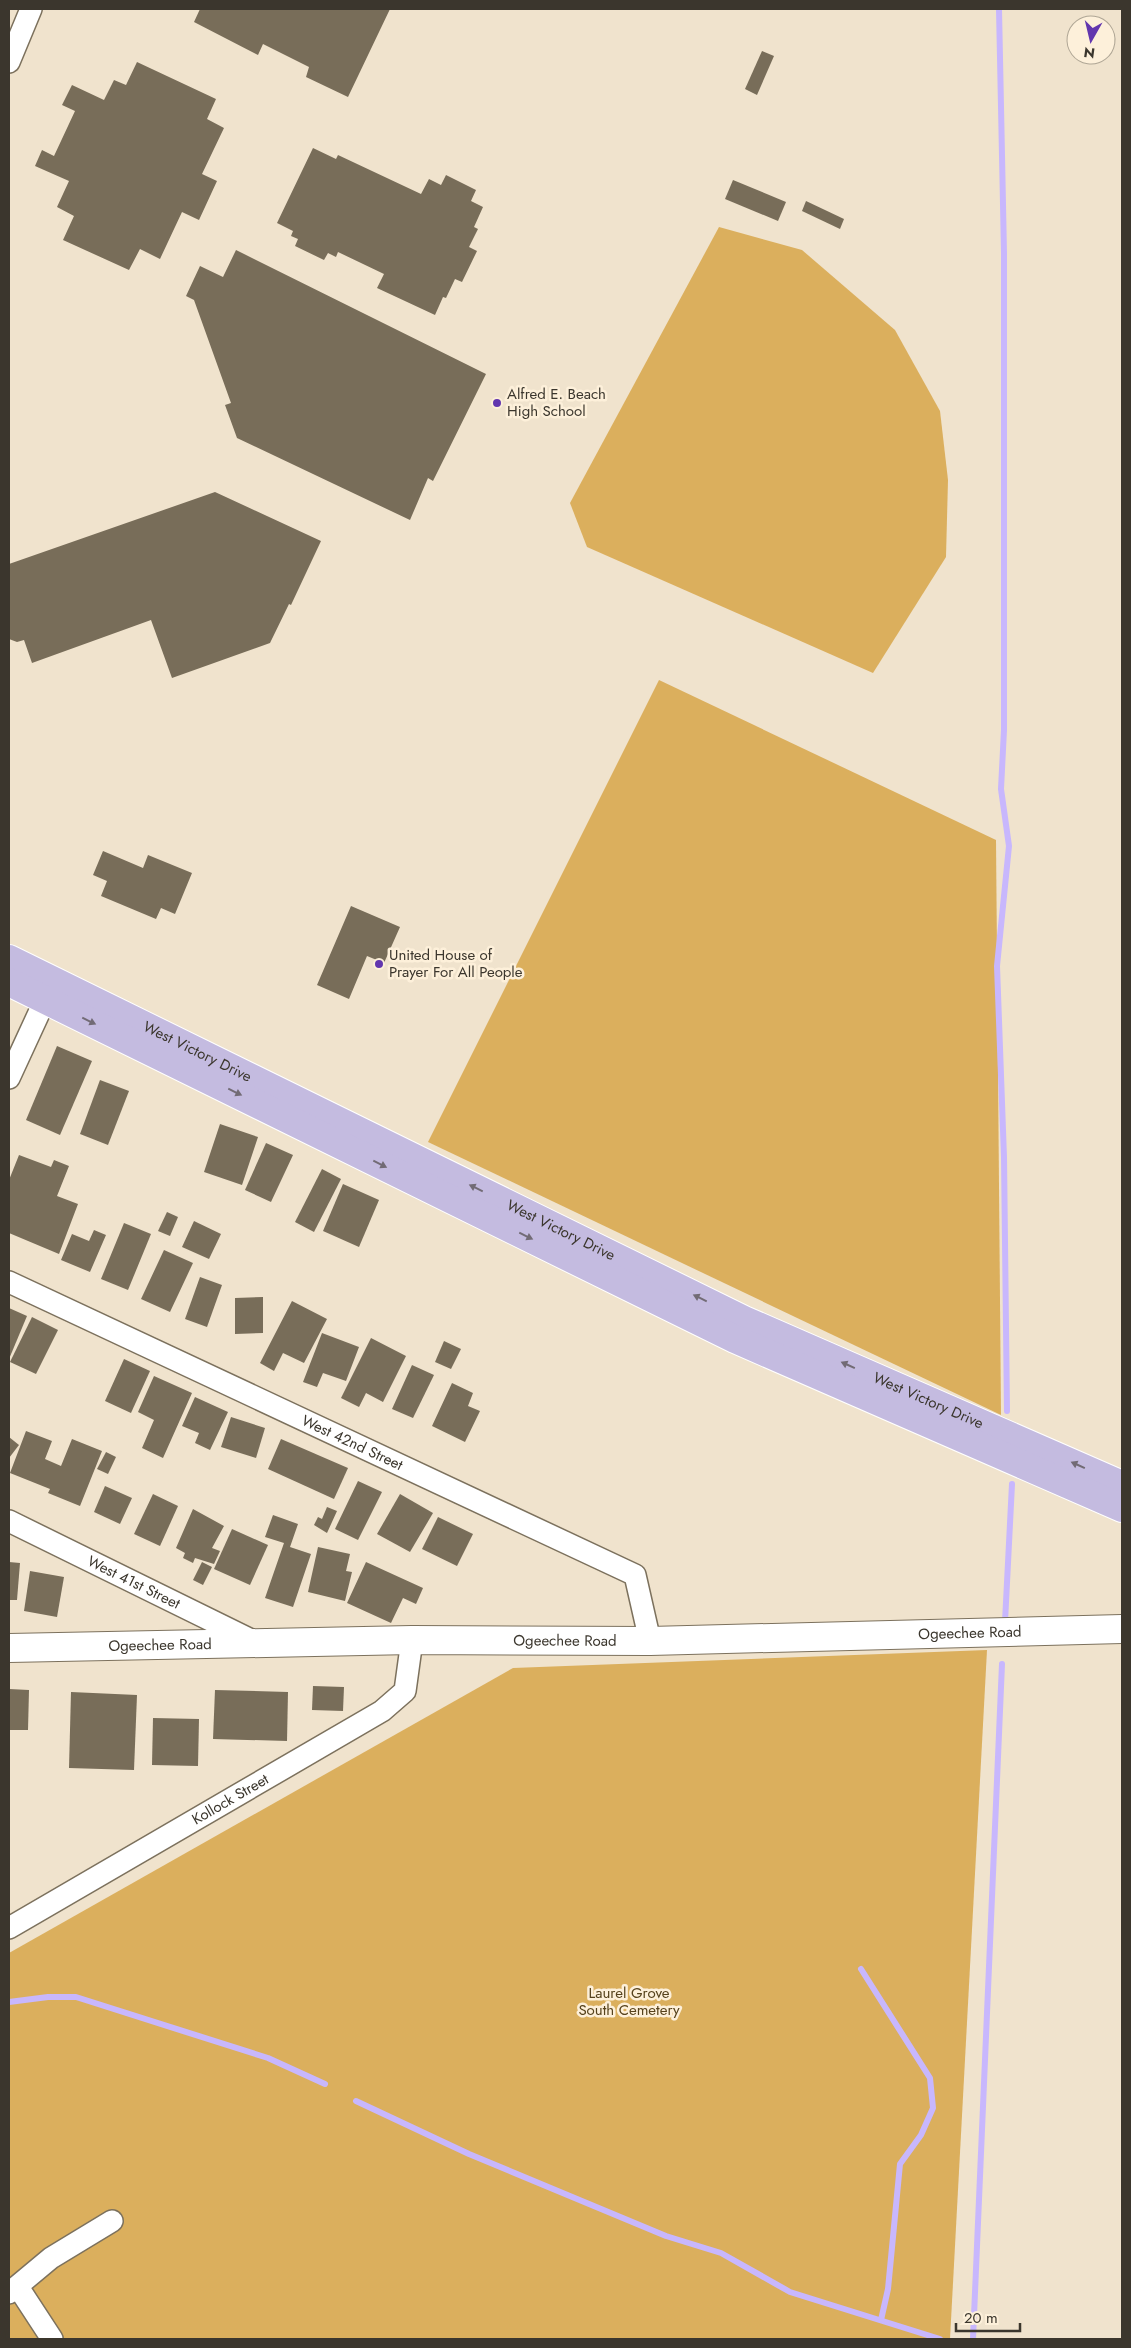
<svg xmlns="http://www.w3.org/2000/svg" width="1131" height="2348" font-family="Jost,sans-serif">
<rect width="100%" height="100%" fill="#f0e3cd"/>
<g fill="#dbaf5d">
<polygon points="719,227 802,250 895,330 940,411 948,480 946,557 873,673 587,547 570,503"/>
<polygon points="659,680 996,840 1001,1415 428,1142"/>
<polygon points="987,1650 950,2339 9,2339 9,1953 513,1668"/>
</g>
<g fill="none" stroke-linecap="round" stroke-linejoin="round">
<g stroke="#c8b7fd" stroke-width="6">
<polyline points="999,9 1004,253 1004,730 1001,789 1009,846 997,966 1004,1157 1007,1411"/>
<polyline points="1005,1622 1012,1484"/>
<polyline points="861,1969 930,2078 933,2108 921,2135 900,2164 888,2289 881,2320"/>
<polyline points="9,2002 48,1997 76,1997 268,2058 325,2084"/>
<polyline points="356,2101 469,2154 666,2236 721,2253 790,2292 940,2339"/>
<polyline points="973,2339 1002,1664"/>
</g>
</g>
<g fill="#786d59">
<polygon points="200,9 390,9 348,97 306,77 309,67 263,44 258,55 194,22"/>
<polygon points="762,51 774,56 757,95 745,89"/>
<polygon points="137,62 216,99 207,119 224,128 202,174 217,181 199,220 182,212 160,259 140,249 129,270 63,240 74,216 57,207 69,181 35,166 42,150 54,156 75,111 62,105 72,85 104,100 114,80 126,85"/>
<polygon points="313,148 336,159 338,155 421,194 429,179 441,185 446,175 476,190 471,201 483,207 474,227 478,229 469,247 477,251 462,282 455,279 446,298 443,297 435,315 377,288 384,274 338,252 336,257 328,253 324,260 295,246 298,239 291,236 293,231 277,223"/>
<polygon points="733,180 786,202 778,221 725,199"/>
<polygon points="806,201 844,219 840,229 802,211"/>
<polygon points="236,250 486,374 433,481 428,478 410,520 237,438 225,405 231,403 194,300 186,296 200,266 223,277"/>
<polygon points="215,492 321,541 291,605 289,604 270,643 172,678 151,620 32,663 24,640 17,642 9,639 9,564"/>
<polygon points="103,851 143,868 148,855 192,873 175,914 161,908 156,919 101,896 107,881 93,875"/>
<polygon points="351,906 400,927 384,963 367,956 349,999 317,985"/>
<polygon points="57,1046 92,1061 60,1135 26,1120"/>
<polygon points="100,1080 129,1091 108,1145 80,1134"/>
<polygon points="220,1124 258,1137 242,1185 204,1172"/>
<polygon points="266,1143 293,1155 271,1202 245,1190"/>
<polygon points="19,1155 51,1167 54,1160 69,1166 57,1196 78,1204 59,1254 9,1233 9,1180"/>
<polygon points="322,1169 341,1179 314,1232 295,1222"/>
<polygon points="343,1184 379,1200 359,1247 323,1231"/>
<polygon points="167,1212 178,1217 170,1236 158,1231"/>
<polygon points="194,1221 221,1234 209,1259 182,1247"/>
<polygon points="124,1223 151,1234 128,1290 101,1279"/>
<polygon points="94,1230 106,1235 90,1272 61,1260 72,1234 89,1241"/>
<polygon points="164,1250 193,1263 170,1312 141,1299"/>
<polygon points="200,1277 222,1285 207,1327 185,1319"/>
<polygon points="263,1297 263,1333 235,1334 235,1298"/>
<polygon points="292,1301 327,1319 304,1363 283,1353 274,1371 260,1363"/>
<polygon points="9,1308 27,1316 9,1359"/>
<polygon points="32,1317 58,1330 36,1374 10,1362"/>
<polygon points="322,1333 359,1347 346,1381 323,1373 317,1387 303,1382"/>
<polygon points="371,1338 406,1356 383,1402 366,1393 359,1407 341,1398"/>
<polygon points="444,1341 461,1349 451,1369 435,1362"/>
<polygon points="124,1359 150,1371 131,1413 105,1401"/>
<polygon points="412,1365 434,1375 413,1418 392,1409"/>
<polygon points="154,1376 192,1393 163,1458 142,1448 154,1420 138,1412"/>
<polygon points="452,1383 473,1393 468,1406 480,1411 465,1442 432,1426"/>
<polygon points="195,1397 228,1412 210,1450 195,1443 199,1433 182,1426"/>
<polygon points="231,1417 265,1428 256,1458 221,1447"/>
<polygon points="26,1431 52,1441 45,1459 61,1466 72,1439 102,1451 80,1506 48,1493 50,1489 10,1473"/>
<polygon points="9,1437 19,1445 9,1458"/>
<polygon points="281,1439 348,1468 334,1499 268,1469"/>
<polygon points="106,1452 116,1457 108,1474 97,1469"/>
<polygon points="358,1481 382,1492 358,1540 335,1529"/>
<polygon points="105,1486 132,1498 120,1524 94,1512"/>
<polygon points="153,1494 178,1506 160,1546 134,1534"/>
<polygon points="400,1494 433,1513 410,1552 377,1534"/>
<polygon points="327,1507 337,1511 327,1533 314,1525 318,1517 322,1519"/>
<polygon points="193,1509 224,1526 212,1548 220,1551 214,1564 195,1558 193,1563 183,1558 185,1553 176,1548"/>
<polygon points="273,1515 298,1524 290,1547 311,1554 293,1607 265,1598 284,1543 265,1537"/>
<polygon points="438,1517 473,1534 457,1566 422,1549"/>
<polygon points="232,1529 268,1545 250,1585 214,1569"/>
<polygon points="318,1547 350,1554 346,1571 352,1572 345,1601 308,1592"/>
<polygon points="9,1562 20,1563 17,1600 9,1600"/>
<polygon points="202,1562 212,1567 203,1585 193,1580"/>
<polygon points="366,1562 423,1588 416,1604 403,1598 391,1623 347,1603"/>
<polygon points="30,1571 64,1577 57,1617 24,1611"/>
<polygon points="313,1686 344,1687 343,1711 312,1710"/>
<polygon points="9,1689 29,1690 28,1730 9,1730"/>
<polygon points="215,1690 288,1692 287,1741 213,1739"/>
<polygon points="71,1692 137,1695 134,1770 69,1768"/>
<polygon points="153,1718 199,1719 198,1766 152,1765"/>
</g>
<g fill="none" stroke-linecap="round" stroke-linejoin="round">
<defs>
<g id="street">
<polyline points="9,62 31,9"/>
<polyline points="9,1078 51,987"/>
<path id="s1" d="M9,1282L635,1575L650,1641"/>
<path id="s2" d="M9,1521L255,1642"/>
<path id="s3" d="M9,1928L382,1711L405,1691L412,1640"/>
<polyline points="18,2287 52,2339"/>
<polyline points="9,2293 51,2258 112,2221"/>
</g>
<g id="secondary">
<path id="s4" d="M9,1648L412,1640L650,1641L1122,1629"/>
</g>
<g id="primary">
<path id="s5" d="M9,959L744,1320L1122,1485"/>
<polyline points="9,982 735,1339 1122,1508"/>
</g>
</defs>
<use href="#street" stroke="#7c715d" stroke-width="24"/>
<use href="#secondary" stroke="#7c715d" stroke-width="30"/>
<use href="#primary" stroke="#fff" stroke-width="30"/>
<use href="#street" stroke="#fff" stroke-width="21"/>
<use href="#secondary" stroke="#fff" stroke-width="28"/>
<use href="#primary" stroke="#c4bbe0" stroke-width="28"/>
</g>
<defs><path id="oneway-solid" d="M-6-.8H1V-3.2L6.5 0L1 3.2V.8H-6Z" transform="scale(1.25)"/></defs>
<g fill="#726b75">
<use href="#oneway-solid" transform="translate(89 1021) rotate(26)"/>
<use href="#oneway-solid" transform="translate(235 1092) rotate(26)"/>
<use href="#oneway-solid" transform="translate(380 1164) rotate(27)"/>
<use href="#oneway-solid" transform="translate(476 1188) rotate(-154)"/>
<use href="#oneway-solid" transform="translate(526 1236) rotate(26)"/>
<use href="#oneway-solid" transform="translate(700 1298) rotate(-154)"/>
<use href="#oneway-solid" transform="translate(848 1365) rotate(-156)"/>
<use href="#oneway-solid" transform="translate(1078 1465) rotate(-156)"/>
</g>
<g fill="#6236ae" stroke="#fdf0da" stroke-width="2">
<circle cx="497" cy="403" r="5"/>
<circle cx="379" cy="964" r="5"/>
</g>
<g text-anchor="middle" stroke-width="5" stroke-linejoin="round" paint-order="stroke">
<g font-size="15" fill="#3b362d" stroke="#fdf0da" text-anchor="start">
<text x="507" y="399">Alfred E. Beach<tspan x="507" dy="17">High School</tspan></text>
<text x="389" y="960">United House of<tspan x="389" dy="17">Prayer For All People</tspan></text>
</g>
<g font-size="15" fill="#3b362d" stroke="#fdf0da">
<text dy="5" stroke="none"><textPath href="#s5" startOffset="210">West Victory Drive</textPath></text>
<text dy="5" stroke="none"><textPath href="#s5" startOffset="615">West Victory Drive</textPath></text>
<text dy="5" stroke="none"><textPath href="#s5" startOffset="1020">West Victory Drive</textPath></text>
<text dy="5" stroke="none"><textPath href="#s1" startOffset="379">West 42nd Street</textPath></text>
<text dy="5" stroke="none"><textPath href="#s2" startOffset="139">West 41st Street</textPath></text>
<text dy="5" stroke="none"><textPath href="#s4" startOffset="961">Ogeechee Road</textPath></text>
<text dy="5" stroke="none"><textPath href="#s4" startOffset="556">Ogeechee Road</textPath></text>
<text dy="5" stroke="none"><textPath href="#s4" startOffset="151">Ogeechee Road</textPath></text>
<text dy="5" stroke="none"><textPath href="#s3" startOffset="256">Kollock Street</textPath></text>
</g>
<g font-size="15" fill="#56421c" stroke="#fdf0da">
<text x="629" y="1998">Laurel Grove<tspan x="629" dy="17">South Cemetery</tspan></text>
</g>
</g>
<rect width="1131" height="2348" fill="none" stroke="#3b362d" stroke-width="20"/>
<g transform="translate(1091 40) rotate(188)"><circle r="24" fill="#fdf0da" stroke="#afa695"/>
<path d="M0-4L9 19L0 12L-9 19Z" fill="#6236ae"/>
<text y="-8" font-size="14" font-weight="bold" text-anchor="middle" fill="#3b362d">N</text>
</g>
<path d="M956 2323v8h64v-8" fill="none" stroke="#3b362d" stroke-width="2.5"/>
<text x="964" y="2323" font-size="15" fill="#3b362d" stroke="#fdf0da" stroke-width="4" paint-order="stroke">20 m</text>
</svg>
